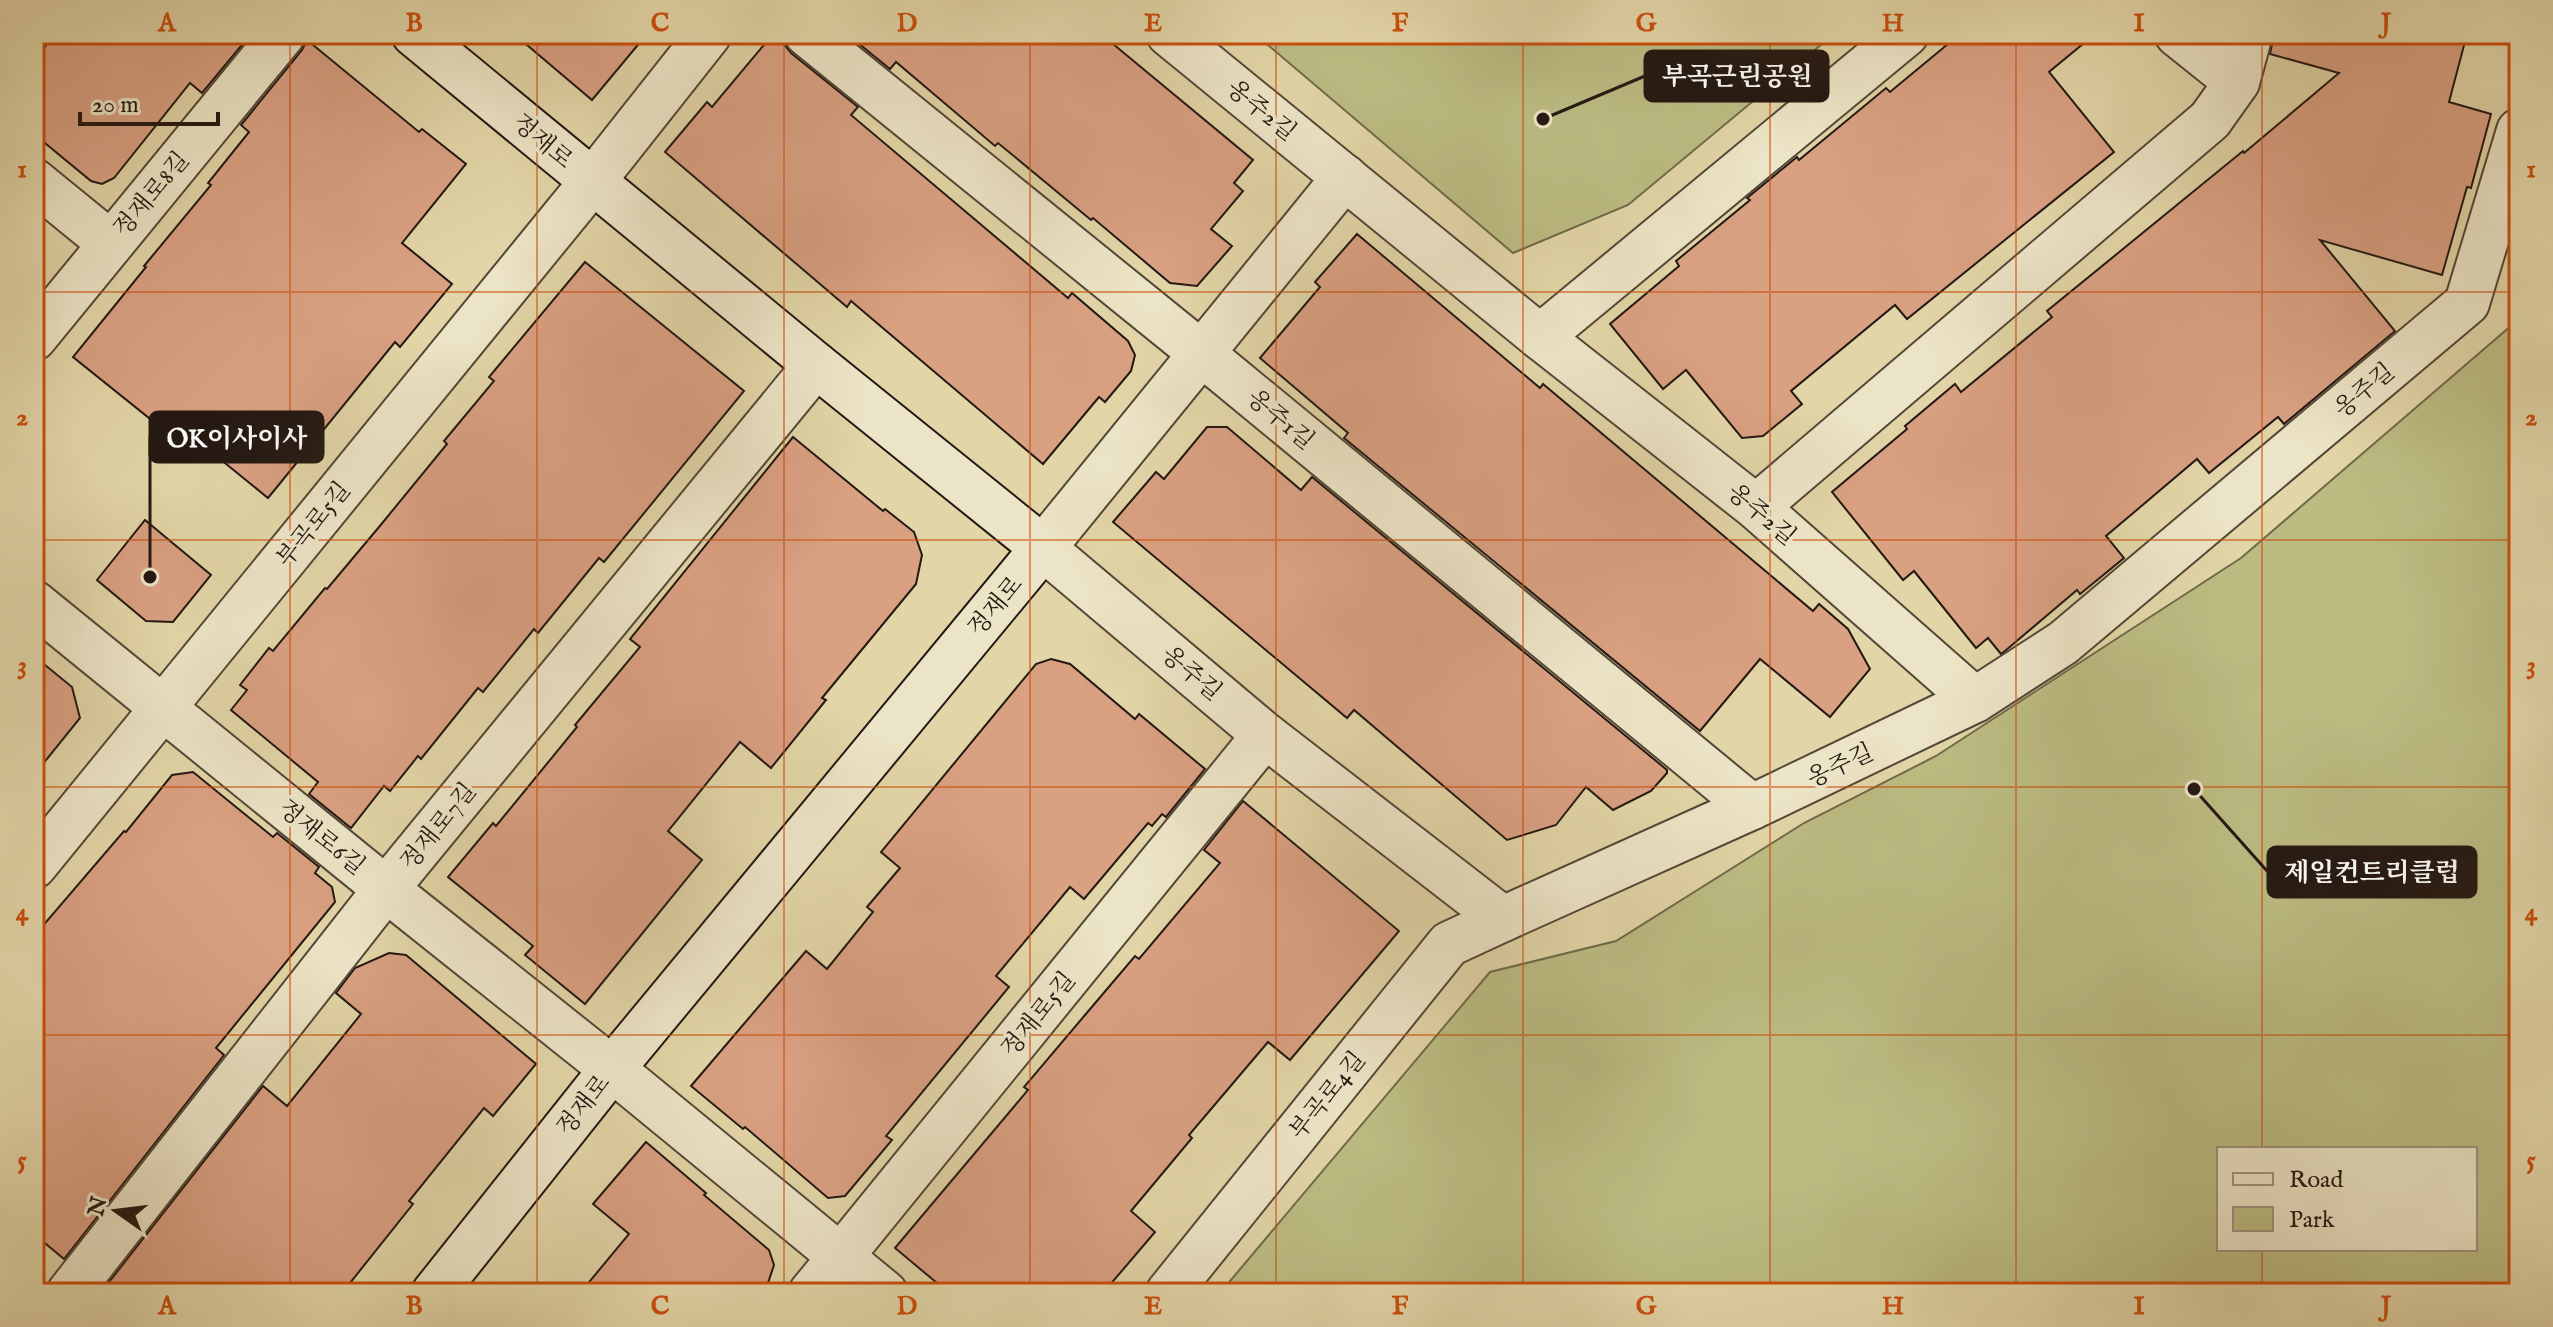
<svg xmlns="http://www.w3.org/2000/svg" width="2553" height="1327" font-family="'IM FELL English','Noto Serif KR',serif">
<rect width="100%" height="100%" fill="#e2d5a7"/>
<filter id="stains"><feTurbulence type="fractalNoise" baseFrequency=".0025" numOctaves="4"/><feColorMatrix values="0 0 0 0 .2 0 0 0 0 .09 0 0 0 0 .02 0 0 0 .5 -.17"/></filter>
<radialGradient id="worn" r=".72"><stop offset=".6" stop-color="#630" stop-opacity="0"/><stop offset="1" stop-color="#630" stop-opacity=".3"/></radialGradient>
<g fill="#bbbb82" stroke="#6f6a4a" stroke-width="2" fill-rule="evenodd">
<polygon points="1255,34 1834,34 1628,205 1513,253"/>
<path d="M2519,319V1293H1220L1490,972L1616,941L1804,823L1936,756L2241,558ZM2219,1149H2475V1249H2219Z"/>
</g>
<g fill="#d9a082" stroke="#231812" stroke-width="2">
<polygon points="55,34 251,34 202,93 190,83 114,178 102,184 91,181 34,134 34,60"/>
<polygon points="514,34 647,34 592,100"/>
<polygon points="773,34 783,34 784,44 791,53 858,107 851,115 1068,298 1072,293 1128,341 1135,355 1131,371 1105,402 1099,397 1043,464 851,301 847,307 665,152 707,102 712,107"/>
<polygon points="847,34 1101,34 1253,160 1234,183 1243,191 1211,229 1232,246 1197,286 1170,283 1093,218 1091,220 998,143 995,146 896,62 890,69"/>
<polygon points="1960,34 2095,34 2049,72 2114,152 1907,319 1895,305 1791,391 1802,404 1763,436 1742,438 1686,370 1663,389 1610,324 1679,266 1676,261 1750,200 1747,198 1797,157 1799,160 1886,88 1890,92"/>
<polygon points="2274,34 2467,34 2449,102 2491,114 2471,188 2467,187 2442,275 2320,240 2395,331 2284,424 2278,417 2209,473 2197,459 2106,536 2124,558 2080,594 2077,590 2005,651 2001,654 1988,638 1976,648 1914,571 1903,580 1832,492 1907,429 1905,426 1955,384 1961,392 2052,317 2047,311 2243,151 2244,153 2339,73 2270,54"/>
<polygon points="307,40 419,132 422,129 466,164 402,243 452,284 400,347 395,342 268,498 167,416 159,426 73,357 146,267 144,266 211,185 208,183 249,132 241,125 302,50"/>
<polygon points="1357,234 1540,388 1543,384 1813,611 1819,604 1848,629 1870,669 1830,717 1760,659 1700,731 1344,438 1348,433 1260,358 1320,287 1315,282"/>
<polygon points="585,262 744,391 604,562 599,558 538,633 534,629 483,692 478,688 421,759 418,756 390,791 384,786 351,828 309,794 318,782 231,710 247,690 240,685 269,648 273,651 325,588 327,589 379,527 447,444 444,441 494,381 489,377"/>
<polygon points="1207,427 1227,427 1301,490 1312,477 1667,770 1667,773 1651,791 1613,810 1586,787 1556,825 1507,840 1354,710 1347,718 1113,522 1156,472 1164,479"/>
<polygon points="793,437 883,511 885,509 914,532 922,555 916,584 822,698 826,700 771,768 740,742 668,831 702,860 585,1004 525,955 533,946 448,877 493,823 496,826 577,727 575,725 640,647 630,639"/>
<polygon points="145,520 211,575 173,622 146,621 97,580"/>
<polygon points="34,656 72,687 80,718 34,775"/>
<polygon points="1051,659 1070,664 1135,719 1139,714 1205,769 1166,817 1162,814 1152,826 1148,823 1084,899 1070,887 996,976 1009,987 886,1136 892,1140 845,1196 828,1198 745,1127 743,1129 691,1086 806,951 827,969 873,912 867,907 900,868 881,852 1036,664"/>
<polygon points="193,772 273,837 277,833 319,867 315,873 332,887 335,902 216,1048 224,1055 64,1259 34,1234 34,936 124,831 126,832 172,775"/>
<polygon points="1243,801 1399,931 1290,1060 1268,1042 1189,1135 1192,1138 1131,1211 1155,1232 1103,1293 949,1293 895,1248 1028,1090 1024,1087 1085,1015 1135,956 1139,959 1220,863 1204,850"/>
<polygon points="389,953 406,955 536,1064 493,1116 484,1108 409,1201 413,1204 342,1293 105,1293 102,1291 263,1086 287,1106 361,1014 336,993 355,968"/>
<polygon points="646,1142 706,1193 704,1195 769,1250 774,1265 768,1283 760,1293 580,1293 629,1234 593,1204"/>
</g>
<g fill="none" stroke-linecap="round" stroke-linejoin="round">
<defs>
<g id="street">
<polyline points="807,34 1201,353 1752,807"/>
<polyline points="1169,34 1540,337 1756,507 1975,700"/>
<polyline points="2177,34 2237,82"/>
<polyline points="1345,177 1043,548 1265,735 1503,919 1752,807 1975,700 2063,643 2467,303 2519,131"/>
<polyline points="34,181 110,243"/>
<polyline points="1540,337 1906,34"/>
<polyline points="34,338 283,34"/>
<polyline points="1756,507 2210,120 2237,82 2250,34"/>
<polyline points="34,603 386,889 612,1069 885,1293"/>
<polyline points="34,866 592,182 709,34"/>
<polyline points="69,1293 386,889 816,365"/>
<polyline points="811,1293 1265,735"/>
<polyline points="1168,1293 1449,944 1503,919"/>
</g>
<polyline id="secondary" points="414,34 816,365 1043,548 612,1069 434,1293"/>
</defs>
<use href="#street" stroke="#534737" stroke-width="48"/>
<use href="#secondary" stroke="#231812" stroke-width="48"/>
<use href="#street" stroke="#ece4c6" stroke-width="44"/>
<use href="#secondary" stroke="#ece4c6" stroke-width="44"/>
</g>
<path fill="none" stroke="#ca4f0d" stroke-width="2" stroke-opacity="0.55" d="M290,34V1293M537,34V1293M784,34V1293M1030,34V1293M1276,34V1293M1523,34V1293M1770,34V1293M2016,34V1293M2262,34V1149M34,292H2519M34,540H2519M34,787H2519M34,1035H2519M2262,1249V1293"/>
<g text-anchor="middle" stroke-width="7" stroke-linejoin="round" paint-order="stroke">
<g font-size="24" fill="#231812" stroke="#ece4c6">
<text transform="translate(1262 110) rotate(39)" y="8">옹주2길</text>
<text transform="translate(543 141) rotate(40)" y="8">정재로</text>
<text transform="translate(151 194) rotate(-50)" y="8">정재로8길</text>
<text transform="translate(2364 390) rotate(-40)" y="8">옹주길</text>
<text transform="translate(1281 419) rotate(40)" y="8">옹주1길</text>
<text transform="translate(1762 514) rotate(40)" y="8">옹주2길</text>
<text transform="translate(313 524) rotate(-51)" y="8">부곡로5길</text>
<text transform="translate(995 606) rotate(-50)" y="8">정재로</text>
<text transform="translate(1192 673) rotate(40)" y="8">옹주길</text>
<text transform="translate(1840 765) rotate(-25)" y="8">옹주길</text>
<text transform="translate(438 826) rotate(-51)" y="8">정재로7길</text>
<text transform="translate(322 837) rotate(39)" y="8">정재로6길</text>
<text transform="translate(1038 1014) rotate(-51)" y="8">정재로5길</text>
<text transform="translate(1327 1095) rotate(-51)" y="8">부곡로4길</text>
<text transform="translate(583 1105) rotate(-52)" y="8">정재로</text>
</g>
</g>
<path fill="none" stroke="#231812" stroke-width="3" d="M1543 119L1645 76M150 577L150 437M2194 789L2268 872"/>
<g fill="#231812" stroke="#ece4c6" stroke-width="3">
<circle cx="1543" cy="119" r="8"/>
<circle cx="150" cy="577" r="8"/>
<circle cx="2194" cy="789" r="8"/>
</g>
<g fill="#231812" stroke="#231812" stroke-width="3">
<rect x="1645" y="51" width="183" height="50" rx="8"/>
<rect x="150" y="412" width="173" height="50" rx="8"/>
<rect x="2268" y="847" width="208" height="50" rx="8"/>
</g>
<g font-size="26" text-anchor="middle" font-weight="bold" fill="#fff">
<text x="1737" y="85">부곡근린공원</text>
<text x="237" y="447">OK이사이사</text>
<text x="2372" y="881">제일컨트리클럽</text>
</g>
<rect width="2553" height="1327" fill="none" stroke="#e2d5a7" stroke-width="88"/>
<rect x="2217" y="1147" width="260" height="104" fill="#ece4c6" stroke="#9c927e" stroke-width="2"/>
<rect x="2233" y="1173" width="40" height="12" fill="#ece4c6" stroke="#9c927e" stroke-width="2"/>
<text x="2289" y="1187" font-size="24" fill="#231812">Road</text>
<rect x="2233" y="1207" width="40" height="24" fill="#bbbb82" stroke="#9c927e" stroke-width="2"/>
<text x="2289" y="1227" font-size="24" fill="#231812">Park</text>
<g transform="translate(116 1211) rotate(284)" stroke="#ece4c6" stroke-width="6" paint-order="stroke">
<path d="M0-6L14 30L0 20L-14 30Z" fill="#231812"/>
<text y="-12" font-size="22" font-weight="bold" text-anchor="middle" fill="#231812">N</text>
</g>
<path d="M80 112v12h138v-12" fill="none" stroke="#231812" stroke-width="4"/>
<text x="92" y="112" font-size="24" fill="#231812" stroke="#ece4c6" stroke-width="6" paint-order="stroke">20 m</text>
<rect x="44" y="44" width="2465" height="1239" fill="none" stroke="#ca4f0d" stroke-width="3"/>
<g font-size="26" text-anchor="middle" font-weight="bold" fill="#ca4f0d">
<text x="167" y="31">A</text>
<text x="414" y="31">B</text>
<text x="660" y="31">C</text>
<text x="907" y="31">D</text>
<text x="1153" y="31">E</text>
<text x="1400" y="31">F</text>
<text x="1646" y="31">G</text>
<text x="1893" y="31">H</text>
<text x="2139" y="31">I</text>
<text x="2386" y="31">J</text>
<text x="22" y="177">1</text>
<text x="2531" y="177">1</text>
<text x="22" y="425">2</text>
<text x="2531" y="425">2</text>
<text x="22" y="673">3</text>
<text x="2531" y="673">3</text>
<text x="22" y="920">4</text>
<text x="2531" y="920">4</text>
<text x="22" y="1168">5</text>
<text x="2531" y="1168">5</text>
<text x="167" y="1314">A</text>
<text x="414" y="1314">B</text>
<text x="660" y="1314">C</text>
<text x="907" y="1314">D</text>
<text x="1153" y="1314">E</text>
<text x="1400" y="1314">F</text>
<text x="1646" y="1314">G</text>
<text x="1893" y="1314">H</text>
<text x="2139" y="1314">I</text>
<text x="2386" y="1314">J</text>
</g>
<rect width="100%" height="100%" filter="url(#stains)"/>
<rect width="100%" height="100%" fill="url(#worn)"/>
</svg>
